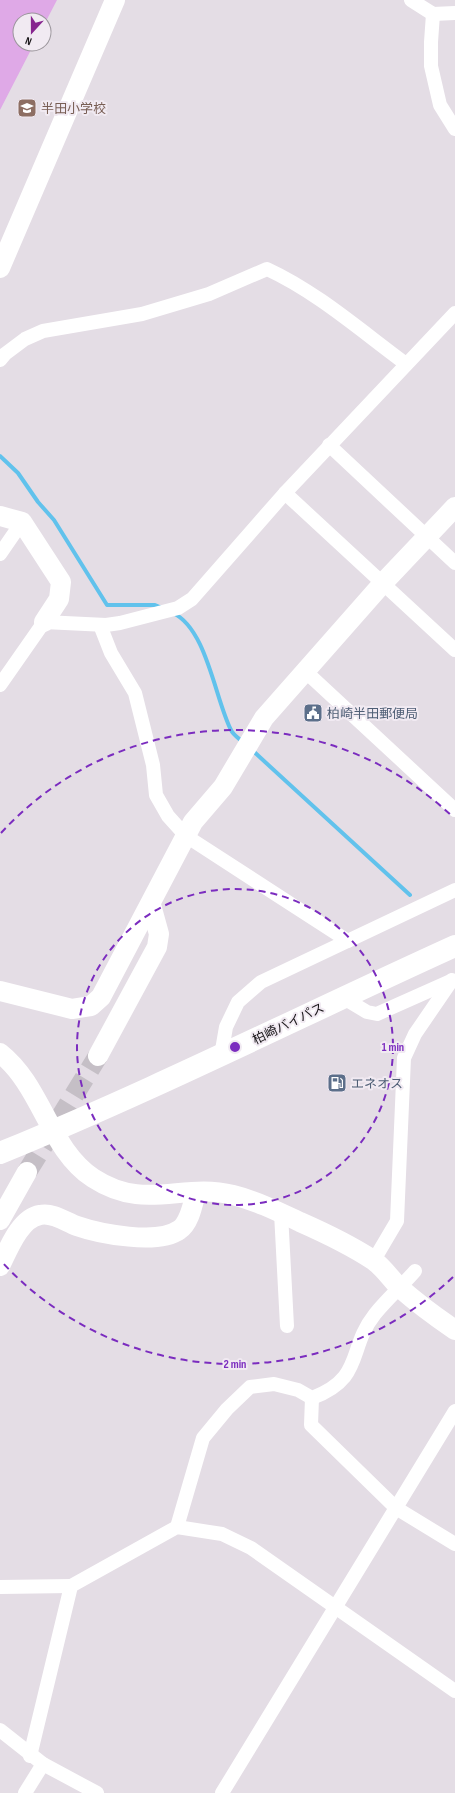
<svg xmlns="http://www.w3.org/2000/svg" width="455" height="1793" font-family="'Sofia Sans Condensed','Noto Sans JP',sans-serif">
<rect width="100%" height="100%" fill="#e4dde5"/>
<polygon fill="#dfa9e7" points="0,0 57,0 44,25 44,20 20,20 20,44 34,44 0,110"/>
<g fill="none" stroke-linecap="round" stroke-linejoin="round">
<g stroke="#61c2ec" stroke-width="4">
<polyline points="0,456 18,473 38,502 54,520 107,605 155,605 162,608"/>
<path d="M173,613C207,629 215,699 231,730C233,735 240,739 244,743"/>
<polyline points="252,750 410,895"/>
</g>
<polyline stroke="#c5bfc6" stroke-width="20" stroke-dasharray="20 10" stroke-linecap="butt" points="27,1172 98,1056"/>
<g stroke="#fff" stroke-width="14">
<polyline points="411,0 433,14 455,13"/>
<polyline points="433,14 431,42 431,66 440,105 455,129"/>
<path d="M0,360L5,354L25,339L43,331L142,314L209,294L267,269C317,292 361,331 406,364"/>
<polyline points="329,445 455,563"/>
<polyline points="285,493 455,650"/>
<polyline points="0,554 22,522"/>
<polyline points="100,625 111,653 135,693 153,765 156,795 168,816 186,836 348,941"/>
<polyline points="305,671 455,810"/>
<polyline points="0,685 44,622 106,625 120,623 178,608 192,599 285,493 455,313"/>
<polyline points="342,997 367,1012 377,1014 451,981"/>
<polyline points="221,1056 226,1027 238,1002 261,982 455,890"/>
<polyline points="281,1213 287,1326"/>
<polyline points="374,1260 397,1221 404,1058 415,1034 452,980"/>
<polyline points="312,1398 311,1425 396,1508 455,1544"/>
<path d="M177,1527L203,1438L227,1409L250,1387L274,1384L298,1390L312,1398C365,1378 347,1349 375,1314C387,1299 402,1286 415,1271"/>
<polyline points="0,1587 71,1586"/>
<polyline points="0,1730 43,1764 97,1793"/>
<polyline points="30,1756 71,1586 177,1527 222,1534 251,1548 455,1691"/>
<polyline points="25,1793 43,1764"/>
<polyline points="222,1793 455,1411"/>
</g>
<g stroke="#fff" stroke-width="20">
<polyline points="0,268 115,0"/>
<polyline points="0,516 22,522 61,582 59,599 44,622"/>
<polyline points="0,991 72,1009 91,1006 101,997 193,822 223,787 264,718 383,583 455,507"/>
<path d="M0,1053C42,1086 49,1149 93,1178C145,1212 182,1182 233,1195C257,1201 279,1212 300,1222C325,1233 350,1245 373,1260C383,1267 391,1279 400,1288C417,1303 436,1317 455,1330"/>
<polyline points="98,1056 157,947 159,934 151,905"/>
<polyline points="0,1220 27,1172"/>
<path d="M0,1266C8,1250 20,1218 40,1215C53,1212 66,1222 77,1226C100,1234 158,1245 179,1230C190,1223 193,1203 196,1192"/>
</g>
<path stroke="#fff" stroke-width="22" d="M0,1153C154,1090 303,1015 455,946"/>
</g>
<g fill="none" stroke="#7b2cbf" stroke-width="2" stroke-dasharray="7 5">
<circle cx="235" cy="1047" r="158"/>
<path d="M453 1277A317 317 0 0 1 1 1261M1 833A317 317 0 0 1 453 817"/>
</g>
<defs>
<symbol id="school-square" viewBox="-11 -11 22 22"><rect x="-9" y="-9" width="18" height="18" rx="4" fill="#8d6e63" stroke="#f1eaf2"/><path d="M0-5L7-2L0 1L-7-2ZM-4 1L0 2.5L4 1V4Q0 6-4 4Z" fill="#fff"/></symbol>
<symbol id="civic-square" viewBox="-11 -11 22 22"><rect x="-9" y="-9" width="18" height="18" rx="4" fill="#5c6f8a" stroke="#f1eaf2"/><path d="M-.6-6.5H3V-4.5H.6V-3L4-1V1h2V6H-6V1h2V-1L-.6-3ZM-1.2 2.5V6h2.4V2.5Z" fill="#fff"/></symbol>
<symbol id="fuel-square" viewBox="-11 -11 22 22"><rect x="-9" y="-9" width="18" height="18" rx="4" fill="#5c6f8a" stroke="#f1eaf2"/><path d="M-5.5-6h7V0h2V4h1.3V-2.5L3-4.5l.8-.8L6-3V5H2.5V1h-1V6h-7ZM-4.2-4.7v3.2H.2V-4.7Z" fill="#fff"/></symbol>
</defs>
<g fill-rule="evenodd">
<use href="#school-square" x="16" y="97" width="22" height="22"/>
<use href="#civic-square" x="302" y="702" width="22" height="22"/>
<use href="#fuel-square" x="326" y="1072" width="22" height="22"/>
</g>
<g text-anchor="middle" stroke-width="4" stroke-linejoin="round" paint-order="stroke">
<g font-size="13" fill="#785e54" stroke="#f1eaf2" text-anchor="start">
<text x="41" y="113">半田小学校</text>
</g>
<g font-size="13" fill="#4e5e75" stroke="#f1eaf2" text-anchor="start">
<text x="327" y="718">柏崎半田郵便局</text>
<text x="351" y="1088">エネオス</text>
</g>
<g font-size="13" fill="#181518" stroke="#f1eaf2">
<text transform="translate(288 1023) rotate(-26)" y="5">柏崎バイパス</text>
</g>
</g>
<circle cx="235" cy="1047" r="6" fill="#7b2cbf" stroke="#f1eaf2" stroke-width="2"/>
<g font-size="12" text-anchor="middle" font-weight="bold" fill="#7b2cbf" stroke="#f1eaf2" stroke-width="4" stroke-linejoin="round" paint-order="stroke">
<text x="393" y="1051">1 min</text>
<text x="235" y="1368">2 min</text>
</g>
<g transform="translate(32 32) rotate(201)"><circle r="19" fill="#f1eaf2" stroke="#9a959b"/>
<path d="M0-3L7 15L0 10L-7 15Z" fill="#87258f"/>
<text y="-6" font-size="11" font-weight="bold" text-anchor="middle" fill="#181518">N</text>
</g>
</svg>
